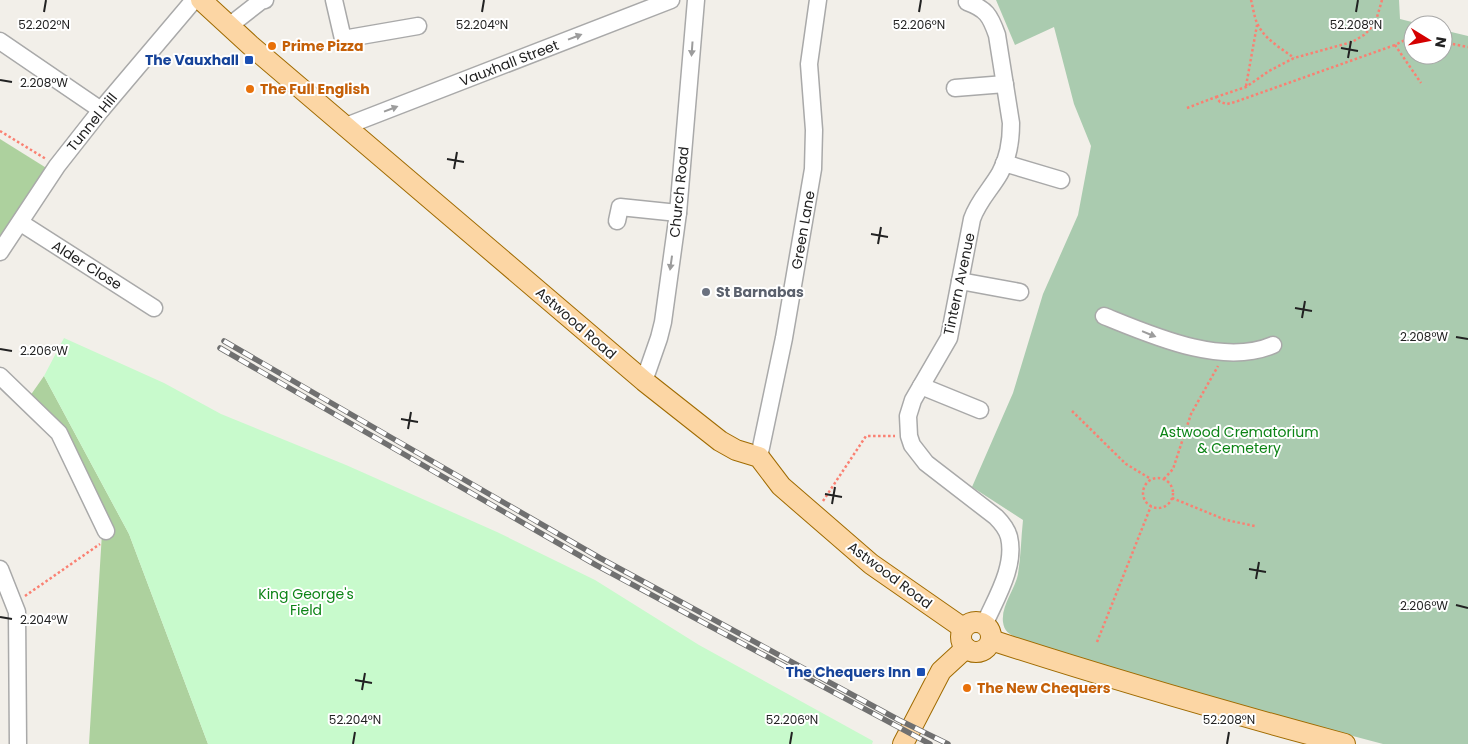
<svg xmlns="http://www.w3.org/2000/svg" width="1468" height="744" font-family="Poppins,sans-serif">
<rect width="100%" height="100%" fill="#f2efe9"/>
<g fill="#add19e">
<polygon points="0,139 48,169 0,237"/>
<polygon points="44,376 129,534 208,744 89,744 102,533 30,396"/>
</g>
<path fill="#aacbaf" d="M996,0H1399L1400,19L1424,25H1413V55H1443V30L1468,36V744H1383L1214,699L1017,638C1009,634 1004,631 1003,622C1001,605 1015,590 1018,574C1021,556 1021,538 1023,520L972,487L1013,393L1043,294L1078,215L1091,146L1074,104L1054,27L1015,45Z"/>
<polygon fill="#c8facc" points="64,338 164,383 221,414 346,465 497,532 595,580 699,645 873,741 872,744 208,744 129,534 44,376"/>
<g fill="none" stroke-linecap="round" stroke-linejoin="round">
<defs>
<g id="minor">
<polyline points="334,0 343,39 418,26"/>
<path d="M967,2C986,9 990,15 997,35L1011,123C1011,140 1009,157 1000,173C991,189 978,201 972,219L949,338L913,400L908,416L909,436L912,445L926,463L996,517C1001,522 1007,529 1009,537C1016,566 996,598 985,623"/>
<polyline points="229,26 261,1 265,0"/>
<polyline points="0,41 101,110"/>
<polyline points="955,88 1005,84"/>
<polyline points="346,126 671,0"/>
<polyline points="1004,163 1061,180"/>
<polyline points="617,221 620,207 678,213"/>
<polyline points="21,223 154,308"/>
<polyline points="0,252 57,166 101,110 194,0"/>
<polyline points="960,281 1020,292"/>
<path d="M1104,316C1151,335 1222,367 1273,345"/>
<polyline points="0,376 59,433 106,531"/>
<polyline points="644,381 659,338 663,322 678,213 696,0"/>
<polyline points="921,386 980,410"/>
<polyline points="759,457 784,338 813,169 814,130 809,64 818,0"/>
<polyline points="0,569 17,612 18,744"/>
</g>
<g id="major">
<polyline points="201,0 250,45 644,381 720,441 736,450 759,457 781,486 871,564 963,628"/>
<circle cx="976" cy="637" r="15"/>
<path d="M991,640C1108,678 1226,712 1345,744"/>
<polyline points="903,744 941,671 966,648"/>
</g>
</defs>
<use href="#minor" stroke="#a9a9a9" stroke-width="19"/>
<use href="#major" stroke="#a06b00" stroke-width="22"/>
<g stroke="#fa8072" stroke-width="2.5" stroke-dasharray="2.5 2.5" stroke-linecap="butt">
<path d="M1251,0C1253,7 1254,16 1257,23C1264,39 1281,48 1294,58"/>
<polyline points="1413,36 1395,45 1421,83"/>
<polyline points="1443,42 1468,47"/>
<polyline points="1246,86 1257,25"/>
<polyline points="1216,97 1246,87 1269,71 1294,58 1352,42 1364,35 1375,24 1382,0"/>
<polyline points="1187,108 1216,97 1220,102 1227,104 1235,102 1395,45"/>
<polyline points="0,131 46,159"/>
<polyline points="1072,411 1126,464 1151,479"/>
<circle cx="1158" cy="493" r="15"/>
<polyline points="1164,479 1173,469 1191,414 1218,366"/>
<polyline points="1172,498 1226,520 1255,526"/>
<polyline points="823,501 866,436 895,436"/>
<polyline points="25,596 100,544"/>
<polyline points="1097,642 1151,506"/>
</g>
<use href="#minor" stroke="#fff" stroke-width="16"/>
<use href="#major" stroke="#fcd6a4" stroke-width="20"/>
<defs>
<g id="rail">
<polyline points="224,341 600,558 899,720 948,744"/>
<polyline points="220,348 596,565 930,744"/>
</g>
</defs>
<use href="#rail" stroke="#707070" stroke-width="5.5"/>
<use href="#rail" stroke="#fff" stroke-width="4" stroke-dasharray="11" stroke-linecap="butt"/>
</g>
<defs><path id="oneway-solid" d="M-6-.8H1V-3.2L6.5 0L1 3.2V.8H-6Z" transform="scale(1.25)"/></defs>
<g fill="#9c9c9c">
<use href="#oneway-solid" transform="translate(575 37) rotate(-21)"/>
<use href="#oneway-solid" transform="translate(692 49) rotate(94)"/>
<use href="#oneway-solid" transform="translate(391 109) rotate(-21)"/>
<use href="#oneway-solid" transform="translate(671 263) rotate(98)"/>
<use href="#oneway-solid" transform="translate(1149 334) rotate(22)"/>
</g>
<path fill="none" stroke="#222" stroke-width="2" d="M44,12L46,0M482,12L484,0M919,12L921,0M1356,12L1358,0M1341,48L1358,51M1348,58L1351,41M0,80L12,82M447,159L464,162M454,169L457,152M871,234L888,237M878,244L881,227M1295,308L1312,311M1302,318L1305,301M1456,337L1468,339M0,349L12,351M401,419L418,422M408,429L411,412M825,494L842,497M832,504L835,487M1249,569L1266,572M1256,579L1259,562M1456,605L1468,608M0,617L12,619M355,680L372,683M362,690L365,673M353,744L355,732M790,744L792,732M1227,744L1229,732"/>
<g fill="#e8710a" stroke="#fff" stroke-width="2">
<circle cx="272" cy="46" r="5"/>
<circle cx="250" cy="89" r="5"/>
<circle cx="967" cy="688" r="5"/>
</g>
<g fill="#1a4fb4" stroke="#fff" stroke-width="2">
<rect x="244" y="55" width="10" height="10" rx="2.5"/>
<rect x="916" y="667" width="10" height="10" rx="2.5"/>
</g>
<circle fill="#6b7280" stroke="#fff" stroke-width="2" cx="706" cy="292" r="5"/>
<g text-anchor="middle" stroke-width="4" stroke-linejoin="round" paint-order="stroke">
<g font-size="14" font-weight="bold" fill="#c56008" stroke="#fff" text-anchor="start">
<text x="282" y="51">Prime Pizza</text>
<text x="260" y="94">The Full English</text>
<text x="977" y="693">The New Chequers</text>
</g>
<g font-size="14" font-weight="bold" fill="#164399" stroke="#fff" text-anchor="end">
<text x="239" y="65">The Vauxhall</text>
<text x="911" y="677">The Chequers Inn</text>
</g>
<g font-size="14" fill="#222" stroke="#fff">
<text transform="translate(509 63) rotate(-21)" y="5">Vauxhall Street</text>
<text transform="translate(92 122) rotate(-51)" y="5">Tunnel Hill</text>
<text transform="translate(679 192) rotate(-84)" y="5">Church Road</text>
<text transform="translate(803 230) rotate(-80)" y="5">Green Lane</text>
<text transform="translate(87 265) rotate(32)" y="5">Alder Close</text>
<text transform="translate(959 284) rotate(-78)" y="5">Tintern Avenue</text>
<text transform="translate(576 323) rotate(41)" y="5">Astwood Road</text>
<text transform="translate(890 575) rotate(37)" y="5">Astwood Road</text>
</g>
<g font-size="14" font-weight="bold" fill="#5b616d" stroke="#fff" text-anchor="start">
<text x="716" y="297">St Barnabas</text>
</g>
<g font-size="14" fill="#0c8416" stroke="#fff">
<text x="1239" y="437">Astwood Crematorium<tspan x="1239" dy="16">&amp; Cemetery</tspan></text>
<text x="306" y="599">King George's<tspan x="306" dy="16">Field</tspan></text>
</g>
</g>
<g font-size="12" text-anchor="middle" fill="#222" stroke="#fff" stroke-width="4" stroke-linejoin="round" paint-order="stroke">
<text x="482" y="29">52.204°N</text>
<text x="919" y="29">52.206°N</text>
<text x="44" y="29">52.202°N</text>
<text x="1356" y="29">52.208°N</text>
<text x="44" y="87">2.208°W</text>
<text x="1424" y="341">2.208°W</text>
<text x="44" y="355">2.206°W</text>
<text x="1424" y="610">2.206°W</text>
<text x="44" y="624">2.204°W</text>
<text x="355" y="724">52.204°N</text>
<text x="792" y="724">52.206°N</text>
<text x="1229" y="724">52.208°N</text>
</g>
<g transform="translate(1428 40) rotate(100)"><circle r="24" fill="#ffffff" stroke="#a7a7a7"/>
<path d="M0-4L9 19L0 12L-9 19Z" fill="#d40000"/>
<text y="-8" font-size="14" font-weight="bold" text-anchor="middle" fill="#222222">N</text>
</g>
</svg>
